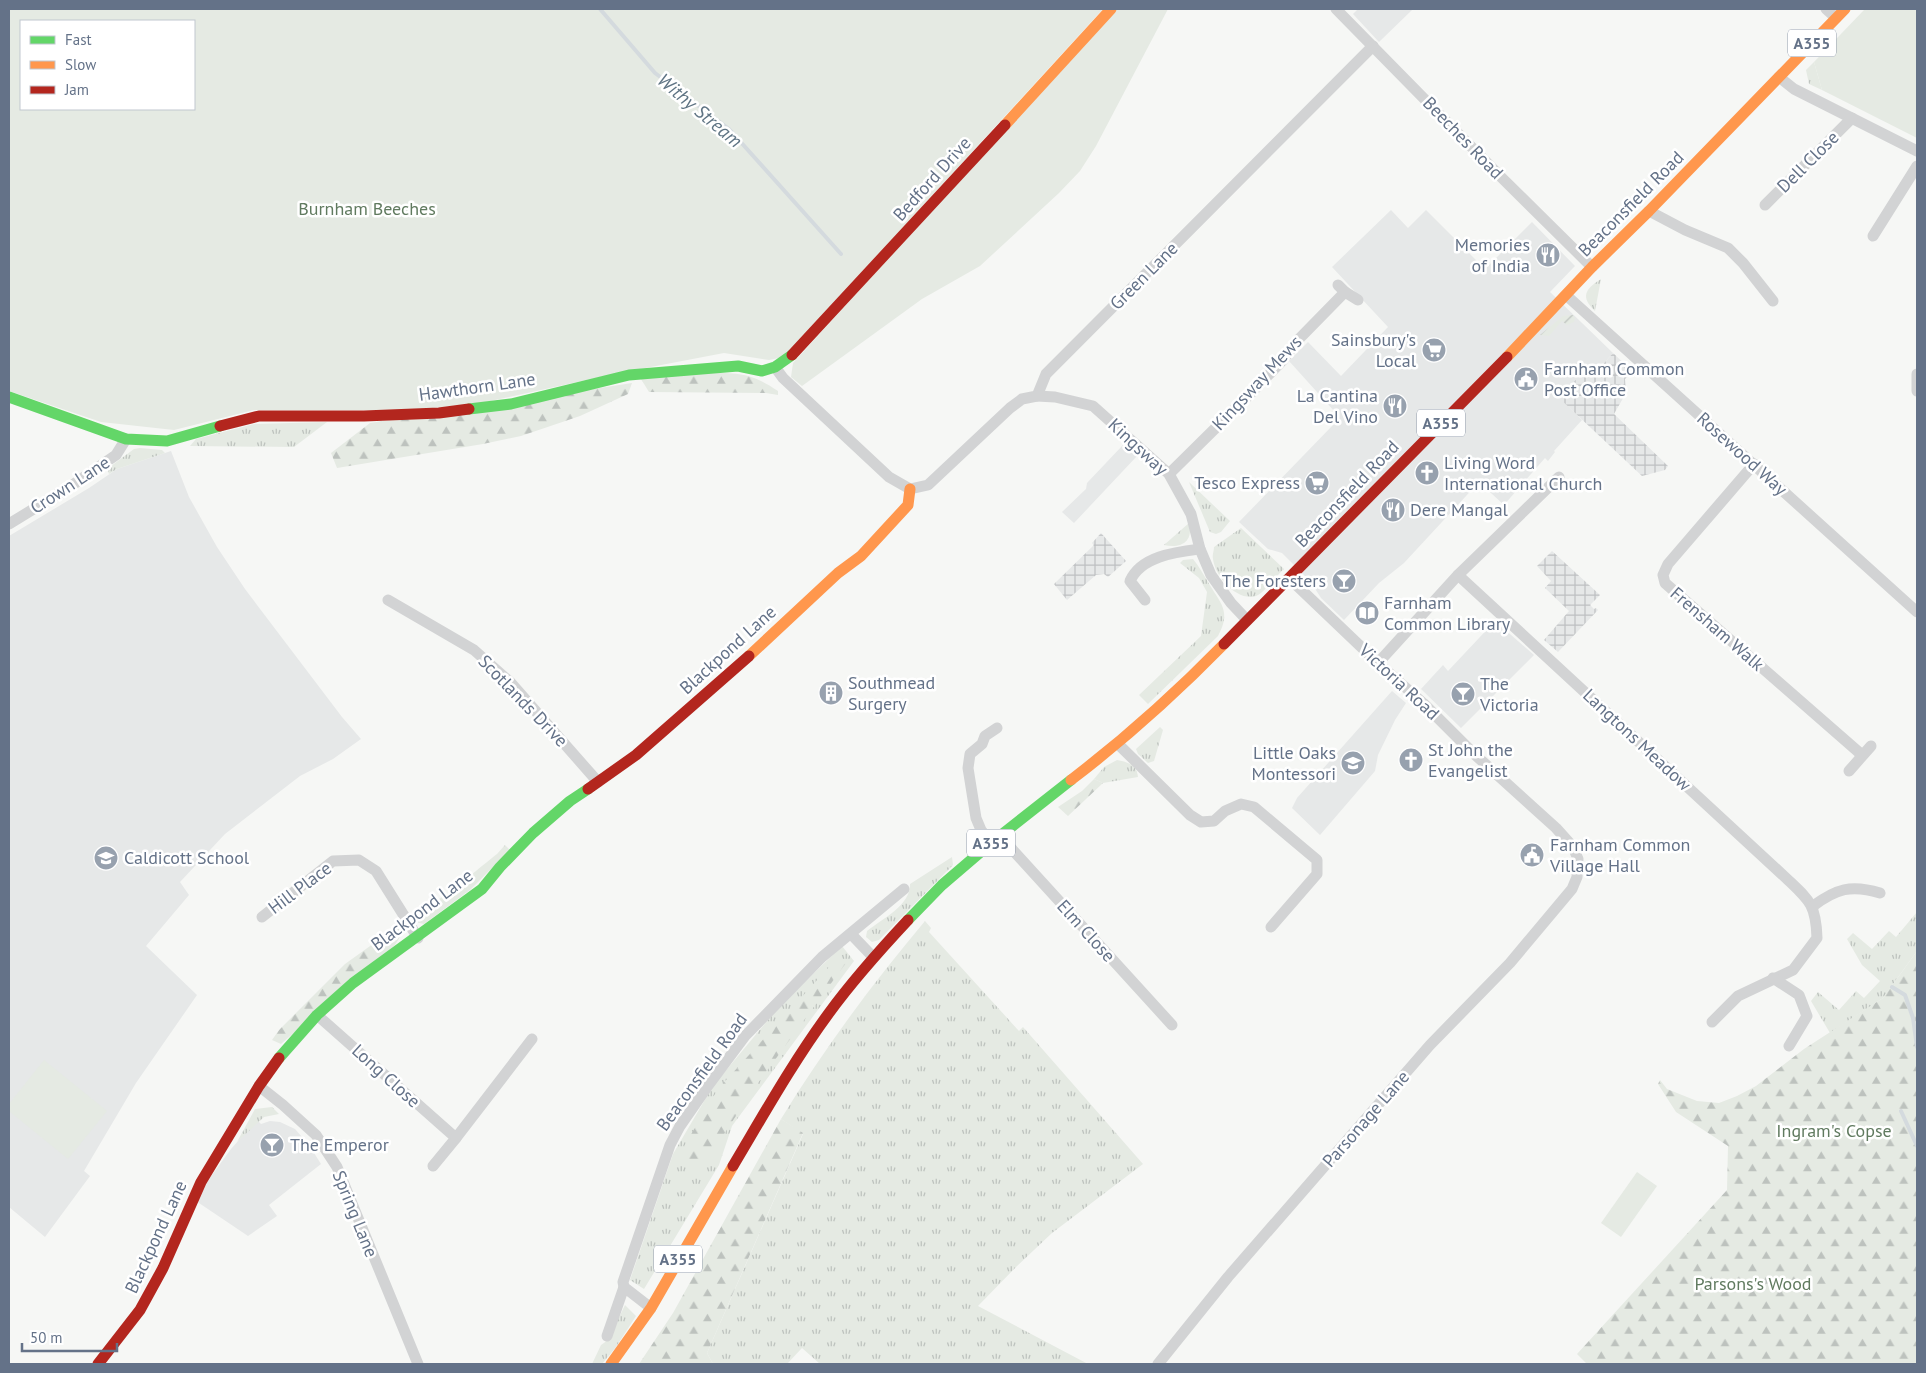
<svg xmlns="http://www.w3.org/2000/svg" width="1926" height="1373" font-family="'PT Sans',sans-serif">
<defs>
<pattern id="industrial-grid" width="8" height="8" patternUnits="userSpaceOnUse" patternTransform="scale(1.25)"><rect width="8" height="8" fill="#e6e8e8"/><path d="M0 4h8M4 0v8" fill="none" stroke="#bec0c2"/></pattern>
<pattern id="grass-tufts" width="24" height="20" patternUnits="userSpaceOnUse" patternTransform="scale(1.25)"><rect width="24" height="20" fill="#e5eae3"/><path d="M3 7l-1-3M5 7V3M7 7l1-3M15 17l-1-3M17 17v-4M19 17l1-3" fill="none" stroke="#bdc2be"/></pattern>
<pattern id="forest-firs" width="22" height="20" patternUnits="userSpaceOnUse" patternTransform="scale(1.25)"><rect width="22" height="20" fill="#e5eae3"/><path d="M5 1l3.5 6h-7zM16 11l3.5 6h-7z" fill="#bdc2be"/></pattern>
<pattern id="garden-furrows" width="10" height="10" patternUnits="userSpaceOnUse" patternTransform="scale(1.25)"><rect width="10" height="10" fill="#e5eae3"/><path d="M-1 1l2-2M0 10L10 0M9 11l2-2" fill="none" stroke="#bdc2be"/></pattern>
</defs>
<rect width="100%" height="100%" fill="#f6f7f5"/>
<g fill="#e6e8e8">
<polygon points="1358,9 1413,9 1379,42 1353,14"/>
<polygon points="1391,210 1408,228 1426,210 1485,269 1532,222 1575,266 1550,292 1613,353 1598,370 1596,369 1589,376 1559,397 1582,420 1554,451 1555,452 1548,461 1545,458 1504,505 1479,482 1404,563 1379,583 1344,620 1321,598 1310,581 1282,553 1268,549 1239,522 1333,425 1328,419 1335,412 1289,361 1308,342 1341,376 1388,327 1332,267"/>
<polygon points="1123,445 1137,456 1074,523 1062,512 1086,489 1087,483"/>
<polygon points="171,451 189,497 217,547 245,589 342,717 361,739 333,759 300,776 225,834 180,882 189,895 146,946 197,995 136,1083 84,1171 90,1176 45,1237 9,1207 9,536 89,488 117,469"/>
<polygon points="1495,621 1534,655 1461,728 1421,689 1443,665 1448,671"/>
<polygon points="1392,691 1406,703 1395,720 1378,755 1375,771 1320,835 1292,808 1297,798"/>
<polygon points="257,1120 261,1124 270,1121 280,1122 295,1129 309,1145 321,1164 269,1205 277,1216 248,1236 196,1201 201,1190 231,1149"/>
</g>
<g fill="url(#industrial-grid)">
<polygon points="1613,353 1633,372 1625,379 1626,393 1614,414 1668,466 1665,470 1642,476 1558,397 1583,373 1589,376 1596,369 1598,370"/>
<polygon points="1101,533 1126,561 1108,577 1104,574 1096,575 1067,600 1054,584 1094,545 1092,543"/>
<polygon points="1552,551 1600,595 1590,605 1594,609 1596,608 1598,610 1558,652 1544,640 1569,611 1545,588 1551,581 1537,566"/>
</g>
<g fill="url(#grass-tufts)">
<polygon points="1814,62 1822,90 1809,84 1806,70"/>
<path d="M1601,279L1595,311C1580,297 1585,289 1601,279Z"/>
<polygon points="327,422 294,447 190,446 196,439 254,424"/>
<polygon points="140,448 162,450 165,453 117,469 109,474 107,469 134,449"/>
<polygon points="1189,482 1230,521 1221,532 1216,534 1210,532"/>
<path d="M1189,523C1194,542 1180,549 1164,545Z"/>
<path d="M1241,528L1284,569C1277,575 1263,594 1256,596C1237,602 1215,576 1213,559C1212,555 1214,551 1214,547Z"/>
<path d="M1193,559C1199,566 1203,574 1208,582C1220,603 1232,611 1218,636L1148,704L1139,695L1201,636L1207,592L1199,578L1180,563L1183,560Z"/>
<polygon points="1160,727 1163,730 1154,761 1148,763 1138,754 1136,749"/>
<path d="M1117,760C1128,762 1137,765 1138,777L1103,783L1094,779L1104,767Z"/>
<path d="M505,845L510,850L470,890L424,924L415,922L410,914C429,912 480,867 497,854Z"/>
<path d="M952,857L953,865L879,940L872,942L866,937L867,931C882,919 911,905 910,884Z"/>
<polygon points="1917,912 1917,951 1883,998 1830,1033 1811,1001 1818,992 1839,1010 1856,991 1864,998 1880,981 1862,965 1847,939 1853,933 1872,949 1889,931 1896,937"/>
<path d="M925,921L931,928L929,932L1019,1031L1023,1027L1143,1164L1052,1233L1016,1267L978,1306L1088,1364H820L802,1348L787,1364H713L707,1353L803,1134L781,1119C824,1049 872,984 925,921Z"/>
<polygon points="842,946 854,961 732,1126 719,1165 644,1289 630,1280 673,1154 713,1086 778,1008"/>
<polygon points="272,1107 279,1114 264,1117 237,1142 255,1109"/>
<polygon points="625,1305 636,1316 616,1347 602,1364 592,1364 601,1345 608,1340"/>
</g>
<g fill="url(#forest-firs)">
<path d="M708,372C741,374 749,372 778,391V395L766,393L649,392L641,379Z"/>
<polygon points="632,383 628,394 580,416 521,436 483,444 337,468 331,453 370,423"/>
<polygon points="1094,779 1103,783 1068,816 1058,807 1082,791"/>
<polygon points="393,926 399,926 403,932 395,945 281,1044 272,1040 279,1030 345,964 391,931"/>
<polygon points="1917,951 1917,1364 1587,1364 1577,1354 1727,1190 1728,1146 1676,1112 1658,1084 1660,1080 1667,1089 1697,1101 1719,1103 1737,1096 1756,1086 1804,1049 1883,998"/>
<polygon points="839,956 846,963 755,1087 699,1172 677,1158 718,1089"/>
<polygon points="781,1119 803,1133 707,1353 713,1364 639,1364 673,1313"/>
</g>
<g fill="#e5eae3" fill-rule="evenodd">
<path d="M9,9H1103L784,357L769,360L724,353L614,374L486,402L417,410H254L174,430L101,422L9,391ZM21,21H194V109H21Z"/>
<polygon points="1116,9 1168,9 1096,146 1080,171 1059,193 980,266 922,299 802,386 791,377 793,363"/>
<polygon points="1865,9 1917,9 1917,138 1822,90 1814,62"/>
<polygon points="44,1060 107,1111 68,1159 9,1111 9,1104"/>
<polygon points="1637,1172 1657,1186 1621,1237 1601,1223"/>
</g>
<polygon fill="url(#garden-furrows)" points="1573,315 1575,318 1574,322 1567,325 1562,321 1549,336 1540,335 1563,316"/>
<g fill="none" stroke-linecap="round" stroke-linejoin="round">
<g stroke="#d4dade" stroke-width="4">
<polyline points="600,9 655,73 729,129 841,254"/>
<polyline points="1892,987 1905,995 1913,1018 1917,1047"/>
<polyline points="1901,1111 1917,1146"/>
</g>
<g stroke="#d2d3d4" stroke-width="11">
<polyline points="1336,9 1502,178 1592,267"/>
<polyline points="1826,9 1836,18"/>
<polyline points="1779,77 1794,89 1917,151"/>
<polyline points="1765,205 1852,118"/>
<polyline points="1649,211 1685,230 1728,248 1743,263 1773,301"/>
<polyline points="1873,236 1917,166"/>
<polyline points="1345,292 1358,300"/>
<polyline points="1567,296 1917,612"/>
<polyline points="775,367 783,378 889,477 910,489 928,485 1010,408 1022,399 1037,396 1046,374 1373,46"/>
<polyline points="1917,374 1917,391"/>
<polyline points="1037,396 1055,397 1093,406 1169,474 1191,514 1200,549 1211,575 1231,603 1247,620"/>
<polyline points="1754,464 1668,564 1663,575 1665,583 1862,755"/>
<polyline points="1169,474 1248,396 1283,360 1296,342 1345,292 1338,285"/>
<polyline points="9,524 71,486 116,455 126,439"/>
<path d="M1458,575L1786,878C1809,900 1816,904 1817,938L1793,970L1738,996L1712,1022"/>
<polyline points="388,600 474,650 510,682 598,782"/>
<path d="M1145,600L1130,581C1141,556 1176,552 1200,549"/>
<polyline points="1378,663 1458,575 1559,477"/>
<polyline points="1118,744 1190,815 1201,822 1214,821 1225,811 1241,804 1254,807 1317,860 1317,874 1271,927"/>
<polyline points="1849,771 1871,746"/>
<polyline points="1000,836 1172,1025"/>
<polyline points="991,843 981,830 976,818 968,768 970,754 982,744 985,736 997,728"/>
<path d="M1813,906C1836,889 1851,884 1880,893"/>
<polyline points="262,917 333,861 359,860 376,871 418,938"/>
<polyline points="851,934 873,957"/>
<polyline points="1773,978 1799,995 1807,1016 1789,1046"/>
<polyline points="317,1015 456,1138 433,1166"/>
<polyline points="259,1086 283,1105 316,1135 337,1167 418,1364"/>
<polyline points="456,1138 532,1039"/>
<polyline points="651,1308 624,1287 623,1282 670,1145 680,1126 707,1087 745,1036 822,957 904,889"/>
<polyline points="607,1336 624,1287"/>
<polyline points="1158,1364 1228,1277 1430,1045 1510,963 1572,889 1577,877 1578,859 1573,847 1556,828 1472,752 1423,703 1378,663 1290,579"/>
</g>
<g stroke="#63d668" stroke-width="11">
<polyline points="9,397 126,439 167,441 220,426"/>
<polyline points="469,409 511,404 629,375 738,366 762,371 775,367 792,355"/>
<polyline points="908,920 942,885 991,843 1071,780"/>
<polyline points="279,1058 317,1015 353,983 482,889 500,867 533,833 570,801 588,789"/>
</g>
<g stroke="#ff974d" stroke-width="11">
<polyline points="1005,125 1111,9"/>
<polyline points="1507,357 1592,267 1649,211 1845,9"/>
<polyline points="749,656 838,573 861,556 908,505 910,489"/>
<path d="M1071,780C1126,738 1176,693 1224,644"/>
<polyline points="611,1364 651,1308 733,1166"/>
</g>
<g stroke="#b3261e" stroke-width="11">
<polyline points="792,355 1005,125"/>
<polyline points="220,426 259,416 364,416 439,413 469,409"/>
<polyline points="1224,644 1507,357"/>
<polyline points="588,789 636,755 749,656"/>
<path d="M733,1166C764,1114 793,1062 829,1013C853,980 880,950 908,920"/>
<polyline points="98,1364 140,1310 163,1268 201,1182 259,1086 279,1058"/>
</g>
</g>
<defs>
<symbol id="restaurant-disc" viewBox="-11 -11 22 22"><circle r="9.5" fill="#97a1ae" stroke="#fff"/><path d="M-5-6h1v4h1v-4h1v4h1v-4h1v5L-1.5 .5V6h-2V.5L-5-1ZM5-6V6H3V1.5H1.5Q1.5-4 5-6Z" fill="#fff"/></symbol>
<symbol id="supermarket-disc" viewBox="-11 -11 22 22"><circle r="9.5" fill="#97a1ae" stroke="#fff"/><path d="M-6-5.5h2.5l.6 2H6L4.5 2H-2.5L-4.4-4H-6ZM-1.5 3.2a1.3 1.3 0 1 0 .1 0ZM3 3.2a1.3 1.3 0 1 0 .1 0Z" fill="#fff"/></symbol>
<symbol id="civic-disc" viewBox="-11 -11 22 22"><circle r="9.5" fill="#97a1ae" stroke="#fff"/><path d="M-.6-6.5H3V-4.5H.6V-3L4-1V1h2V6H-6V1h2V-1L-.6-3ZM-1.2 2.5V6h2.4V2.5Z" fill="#fff"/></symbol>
<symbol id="church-disc" viewBox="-11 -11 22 22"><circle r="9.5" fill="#97a1ae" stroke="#fff"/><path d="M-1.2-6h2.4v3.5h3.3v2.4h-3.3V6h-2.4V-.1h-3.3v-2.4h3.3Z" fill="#fff"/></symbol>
<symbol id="bar-disc" viewBox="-11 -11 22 22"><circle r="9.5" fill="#97a1ae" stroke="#fff"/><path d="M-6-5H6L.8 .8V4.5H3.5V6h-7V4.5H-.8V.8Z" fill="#fff"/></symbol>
<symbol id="library-disc" viewBox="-11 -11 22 22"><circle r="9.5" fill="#97a1ae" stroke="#fff"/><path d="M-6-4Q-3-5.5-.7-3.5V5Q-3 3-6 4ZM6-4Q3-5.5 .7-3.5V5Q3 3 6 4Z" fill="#fff"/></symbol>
<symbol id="building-disc" viewBox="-11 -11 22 22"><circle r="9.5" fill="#97a1ae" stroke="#fff"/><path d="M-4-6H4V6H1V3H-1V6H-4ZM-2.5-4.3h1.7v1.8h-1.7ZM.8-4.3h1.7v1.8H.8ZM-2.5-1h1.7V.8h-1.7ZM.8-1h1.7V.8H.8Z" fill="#fff"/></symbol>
<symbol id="school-disc" viewBox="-11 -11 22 22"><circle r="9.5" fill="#97a1ae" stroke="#fff"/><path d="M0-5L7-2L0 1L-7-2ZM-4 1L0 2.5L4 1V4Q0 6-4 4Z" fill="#fff"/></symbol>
</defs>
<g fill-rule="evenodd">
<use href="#restaurant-disc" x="1534" y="241" width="28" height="28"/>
<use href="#supermarket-disc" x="1420" y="336" width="28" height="28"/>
<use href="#civic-disc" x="1512" y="365" width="28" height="28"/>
<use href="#restaurant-disc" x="1381" y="392" width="28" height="28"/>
<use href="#church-disc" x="1413" y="459" width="28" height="28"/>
<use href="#supermarket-disc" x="1303" y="469" width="28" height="28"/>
<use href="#restaurant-disc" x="1379" y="496" width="28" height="28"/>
<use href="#bar-disc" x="1330" y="567" width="28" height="28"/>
<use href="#library-disc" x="1353" y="599" width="28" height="28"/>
<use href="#building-disc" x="817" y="679" width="28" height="28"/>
<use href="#bar-disc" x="1449" y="680" width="28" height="28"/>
<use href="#church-disc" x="1397" y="746" width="28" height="28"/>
<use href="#school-disc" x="1339" y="749" width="28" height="28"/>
<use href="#civic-disc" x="1518" y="841" width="28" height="28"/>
<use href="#school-disc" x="92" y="844" width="28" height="28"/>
<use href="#bar-disc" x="258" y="1131" width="28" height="28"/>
</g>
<g text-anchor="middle" stroke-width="5" stroke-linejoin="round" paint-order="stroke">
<g fill="#fff" stroke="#929cac" stroke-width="1">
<rect x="1788" y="29.5" width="48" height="27" rx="4"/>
<rect x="1417" y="409.5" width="48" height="27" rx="4"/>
<rect x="967" y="829.5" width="48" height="27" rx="4"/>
<rect x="654" y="1245.5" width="48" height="27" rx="4"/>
</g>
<g font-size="16" font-weight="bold" fill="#647288">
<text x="1812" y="49">A355</text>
<text x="1441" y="429">A355</text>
<text x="991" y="849">A355</text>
<text x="678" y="1265">A355</text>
</g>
<g font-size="18" fill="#647288" stroke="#fff">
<text transform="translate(1463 138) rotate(46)" y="6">Beeches Road</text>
<text transform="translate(1808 162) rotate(-45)" y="6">Dell Close</text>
<text transform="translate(932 179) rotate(-48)" y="6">Bedford Drive</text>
<text transform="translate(1631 204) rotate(-45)" y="6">Beaconsfield Road</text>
<text transform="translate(1144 276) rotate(-45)" y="6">Green Lane</text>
<text transform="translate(1257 383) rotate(-47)" y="6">Kingsway Mews</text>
<text transform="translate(477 387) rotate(-8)" y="6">Hawthorn Lane</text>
<text transform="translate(1138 447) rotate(43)" y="6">Kingsway</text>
<text transform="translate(1742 454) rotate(42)" y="6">Rosewood Way</text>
<text transform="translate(70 485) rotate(-33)" y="6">Crown Lane</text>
<text transform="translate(1347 494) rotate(-46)" y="6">Beaconsfield Road</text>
<text transform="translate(1717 629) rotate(41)" y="6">Frensham Walk</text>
<text transform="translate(728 650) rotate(-42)" y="6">Blackpond Lane</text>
<text transform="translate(1399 682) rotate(43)" y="6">Victoria Road</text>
<text transform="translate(523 701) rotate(46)" y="6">Scotlands Drive</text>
<text transform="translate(1637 740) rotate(43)" y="6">Langtons Meadow</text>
<text transform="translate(300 888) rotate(-37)" y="6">Hill Place</text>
<text transform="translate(422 910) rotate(-37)" y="6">Blackpond Lane</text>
<text transform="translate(1086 931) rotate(48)" y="6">Elm Close</text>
<text transform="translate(702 1072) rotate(-54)" y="6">Beaconsfield Road</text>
<text transform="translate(386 1076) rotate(42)" y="6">Long Close</text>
<text transform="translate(1366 1119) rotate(-49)" y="6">Parsonage Lane</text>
<text transform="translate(355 1214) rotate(68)" y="6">Spring Lane</text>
<text transform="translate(156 1237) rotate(-65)" y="6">Blackpond Lane</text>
</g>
<g font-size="18" fill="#607a5f" stroke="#fff">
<text x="367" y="215">Burnham Beeches</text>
<text x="1834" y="1137">Ingram's Copse</text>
<text x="1753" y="1290">Parsons's Wood</text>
</g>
<g font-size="18" fill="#647288" stroke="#fff" text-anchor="start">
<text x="1530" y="251" text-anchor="end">Memories<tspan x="1530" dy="21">of India</tspan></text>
<text x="1416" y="346" text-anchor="end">Sainsbury's<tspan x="1416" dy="21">Local</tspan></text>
<text x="1544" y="375">Farnham Common<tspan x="1544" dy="21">Post Office</tspan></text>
<text x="1378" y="402" text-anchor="end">La Cantina<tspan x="1378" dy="21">Del Vino</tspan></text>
<text x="1444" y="469">Living Word<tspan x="1444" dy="21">International Church</tspan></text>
<text x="1300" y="489" text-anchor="end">Tesco Express</text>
<text x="1410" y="516">Dere Mangal</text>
<text x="1326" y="587" text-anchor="end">The Foresters</text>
<text x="1384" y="609">Farnham<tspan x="1384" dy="21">Common Library</tspan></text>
<text x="848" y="689">Southmead<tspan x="848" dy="21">Surgery</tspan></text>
<text x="1480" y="690">The<tspan x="1480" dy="21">Victoria</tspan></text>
<text x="1428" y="756">St John the<tspan x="1428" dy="21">Evangelist</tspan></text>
<text x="1336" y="759" text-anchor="end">Little Oaks<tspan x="1336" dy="21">Montessori</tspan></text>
<text x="1550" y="851">Farnham Common<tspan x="1550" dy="21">Village Hall</tspan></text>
<text x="124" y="864">Caldicott School</text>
<text x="290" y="1151">The Emperor</text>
</g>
<g font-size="19" font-style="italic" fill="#5f7484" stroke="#fff">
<text transform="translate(700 110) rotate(40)" y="7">Withy Stream</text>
</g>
</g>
<rect width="1926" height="1373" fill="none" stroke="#647288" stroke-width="20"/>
<rect x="20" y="20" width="175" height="90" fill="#ffffff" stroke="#c1c7cf"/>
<rect x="30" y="36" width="25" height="8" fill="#63d668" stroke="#c1c7cf"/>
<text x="65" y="45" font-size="15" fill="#647288">Fast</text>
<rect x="30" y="61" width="25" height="8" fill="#ff974d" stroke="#c1c7cf"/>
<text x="65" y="70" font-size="15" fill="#647288">Slow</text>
<rect x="30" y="86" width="25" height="8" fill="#b3261e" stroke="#c1c7cf"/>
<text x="65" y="95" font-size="15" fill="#647288">Jam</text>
<path d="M22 1343v8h95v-8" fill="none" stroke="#647288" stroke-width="2.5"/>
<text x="30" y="1343" font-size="15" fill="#647288" stroke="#ffffff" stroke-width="4" paint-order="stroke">50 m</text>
</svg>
